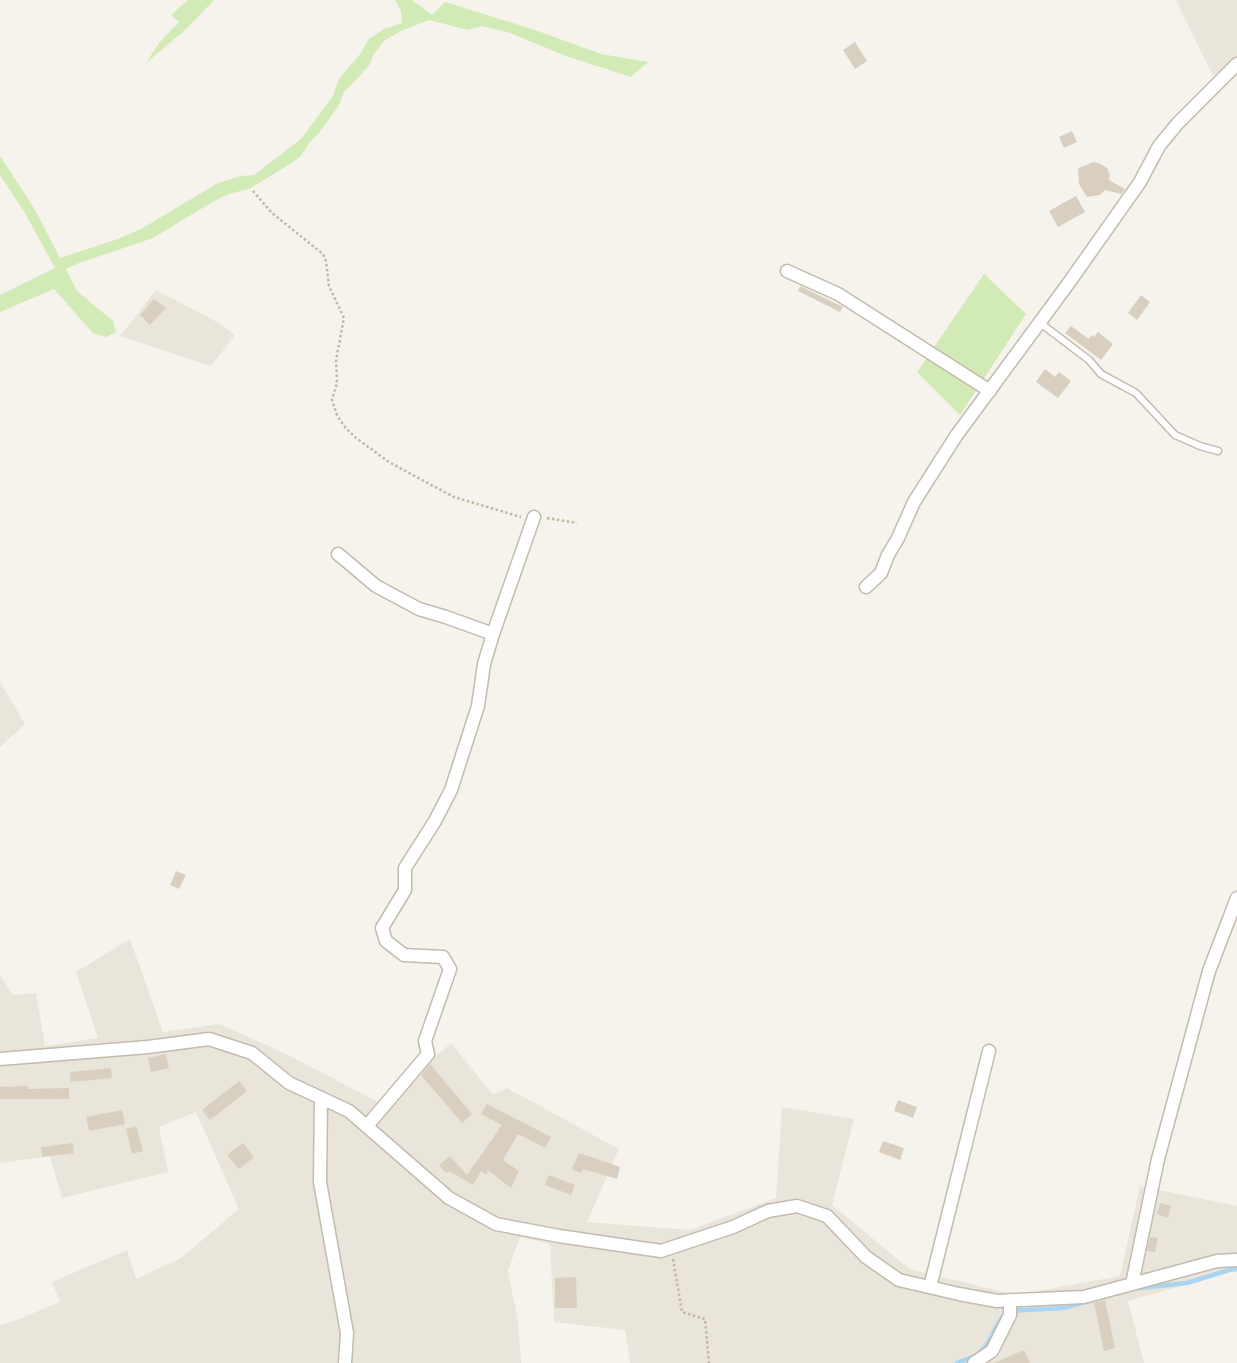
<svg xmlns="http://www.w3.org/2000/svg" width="1237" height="1363" font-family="Helvetica,sans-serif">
<rect width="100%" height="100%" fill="#f6f3ec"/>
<g fill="#eae5da">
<polygon points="1176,0 1237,0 1237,60 1213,76"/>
<polygon points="156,290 212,319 235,335 211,366 120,336"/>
<polygon points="0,682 25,724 0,747"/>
<polygon points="130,939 163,1032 220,1024 292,1057 382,1104 451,1043 493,1095 507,1088 619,1149 587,1222 690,1230 776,1198 782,1107 854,1119 832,1205 910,1269 1016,1295 1120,1276 1140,1186 1237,1206 1237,1270 1128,1301 1144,1363 630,1363 625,1330 554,1322 550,1244 520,1237 508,1271 518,1322 521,1363 0,1363 0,1325 12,1322 60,1302 52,1282 127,1250 136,1279 181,1258 239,1209 196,1112 159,1127 168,1172 62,1198 50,1156 0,1163 0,975 13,995 36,993 45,1046 98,1038 76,972"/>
</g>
<g fill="#d2eab5">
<polygon points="188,0 214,0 186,29 146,63 159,43 179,22 171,15"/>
<polygon points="395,0 412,0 432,15 445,2 532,29 601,54 648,62 631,77 566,56 510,33 482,26 468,30 429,20 401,31 385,40 374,54 369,66 344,92 339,105 319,133 310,142 300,157 285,167 249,189 228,194 209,204 153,238 79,263 66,269 77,291 113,321 116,332 106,337 93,333 54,289 0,312 0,295 55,268 25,213 0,175 0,156 34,208 60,258 118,239 141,229 218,183 241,176 254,175 301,139 333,96 339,79 361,53 369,39 384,29 402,23 401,11"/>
<polygon points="984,274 1026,314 960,415 917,372"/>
</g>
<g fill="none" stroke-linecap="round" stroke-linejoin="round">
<g stroke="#a9d4f2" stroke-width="4.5">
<polyline points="1141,1288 1187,1283 1229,1270 1237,1269"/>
<path d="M957,1363C964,1360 973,1358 979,1353C993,1343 994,1322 1008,1311L1063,1308L1085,1302"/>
</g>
</g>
<g fill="#d8cfc1">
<polygon points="855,42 867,61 855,69 843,50"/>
<polygon points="1072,131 1077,142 1064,148 1059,137"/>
<polygon points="1094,162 1101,164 1107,168 1110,175 1109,180 1125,189 1121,194 1105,190 1100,195 1087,197 1079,184 1078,168"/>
<polygon points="1076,196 1085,212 1058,227 1049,211"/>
<polygon points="800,286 843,307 840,312 798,291"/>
<polygon points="1141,295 1150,302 1137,320 1128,313"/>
<polygon points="154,299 166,308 150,325 140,315"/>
<polygon points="1071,326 1089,339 1092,335 1094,337 1098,332 1113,344 1101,360 1065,333"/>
<polygon points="1045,369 1055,377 1059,372 1071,381 1058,398 1036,382"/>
<polygon points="176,871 186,875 179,889 170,885"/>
<polygon points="166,1054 169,1068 151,1072 148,1058"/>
<polygon points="430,1064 472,1114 462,1123 421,1075"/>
<polygon points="111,1068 112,1078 71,1082 70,1072"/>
<polygon points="239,1081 247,1091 210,1120 202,1110"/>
<polygon points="28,1086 28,1089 69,1088 69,1099 0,1099 0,1087"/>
<polygon points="898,1100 917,1107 913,1118 894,1111"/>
<polygon points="487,1104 551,1137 545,1148 518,1134 503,1160 519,1171 511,1188 488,1170 486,1175 481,1171 473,1185 449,1171 446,1173 439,1165 450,1156 467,1175 502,1125 481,1114"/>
<polygon points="122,1110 125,1124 89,1131 86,1117"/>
<polygon points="136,1126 143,1151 132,1154 126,1129"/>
<polygon points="883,1141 904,1148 900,1160 879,1152"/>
<polygon points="73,1143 74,1153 42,1157 41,1147"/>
<polygon points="243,1143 254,1157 239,1169 227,1155"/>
<polygon points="579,1153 620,1167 617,1179 583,1169 581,1173 572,1169"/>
<polygon points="549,1175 575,1185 571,1195 545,1185"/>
<polygon points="1160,1203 1171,1206 1168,1218 1157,1214"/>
<polygon points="1150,1237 1158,1238 1155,1252 1147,1251"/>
<polygon points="576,1277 577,1308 555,1308 555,1278"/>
<polygon points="1105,1300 1115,1348 1104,1351 1094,1303"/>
<polygon points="1024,1350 1030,1363 994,1363"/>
</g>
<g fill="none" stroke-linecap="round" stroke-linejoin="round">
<defs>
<polyline id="lane" points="1039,322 1089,360 1101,374 1136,393 1175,435 1200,446 1218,451"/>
<g id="street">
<polyline points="787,271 838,294 990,391"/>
<polyline points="338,554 376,586 419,609 446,617 493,634 484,664 478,706 451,790 435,821 405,868 405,890 382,928 386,941 404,955 443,957 450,969 425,1041 428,1054 367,1126"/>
<polyline points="866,587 881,573 888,555 898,538 914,502 956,436 1068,284 1140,182 1159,146 1178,123 1237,64"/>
<polyline points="493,634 534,517"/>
<polyline points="0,1059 148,1047 209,1039 252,1053 289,1083 349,1111 449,1198 496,1224 559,1236 661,1251 733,1227 768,1211 797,1206 827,1216 866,1257 899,1280 959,1294 997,1301 1084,1297 1217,1261 1237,1260"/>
<polyline points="321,1098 320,1182 347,1333 345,1363"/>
<polyline points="1132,1284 1158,1159 1209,971 1237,898"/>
<polyline points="930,1287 989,1051"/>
<polyline points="974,1363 992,1351 1010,1315 1010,1300"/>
</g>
</defs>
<use href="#lane" stroke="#c2bbae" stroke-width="9"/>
<use href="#street" stroke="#c2bbae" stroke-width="15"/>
<g stroke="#c4b79f" stroke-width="2.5" stroke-dasharray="2.5 2.5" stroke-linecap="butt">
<polyline points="253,191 272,213 323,254 326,261 329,286 344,318 336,360 337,383 332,400 337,415 344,426 356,438 389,462 422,480 454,497 521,517"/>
<polyline points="547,518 577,523"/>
<polyline points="673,1259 682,1312 705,1319 709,1363"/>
</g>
<use href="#lane" stroke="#fff" stroke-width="6"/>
<use href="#street" stroke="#fff" stroke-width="12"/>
</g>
</svg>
